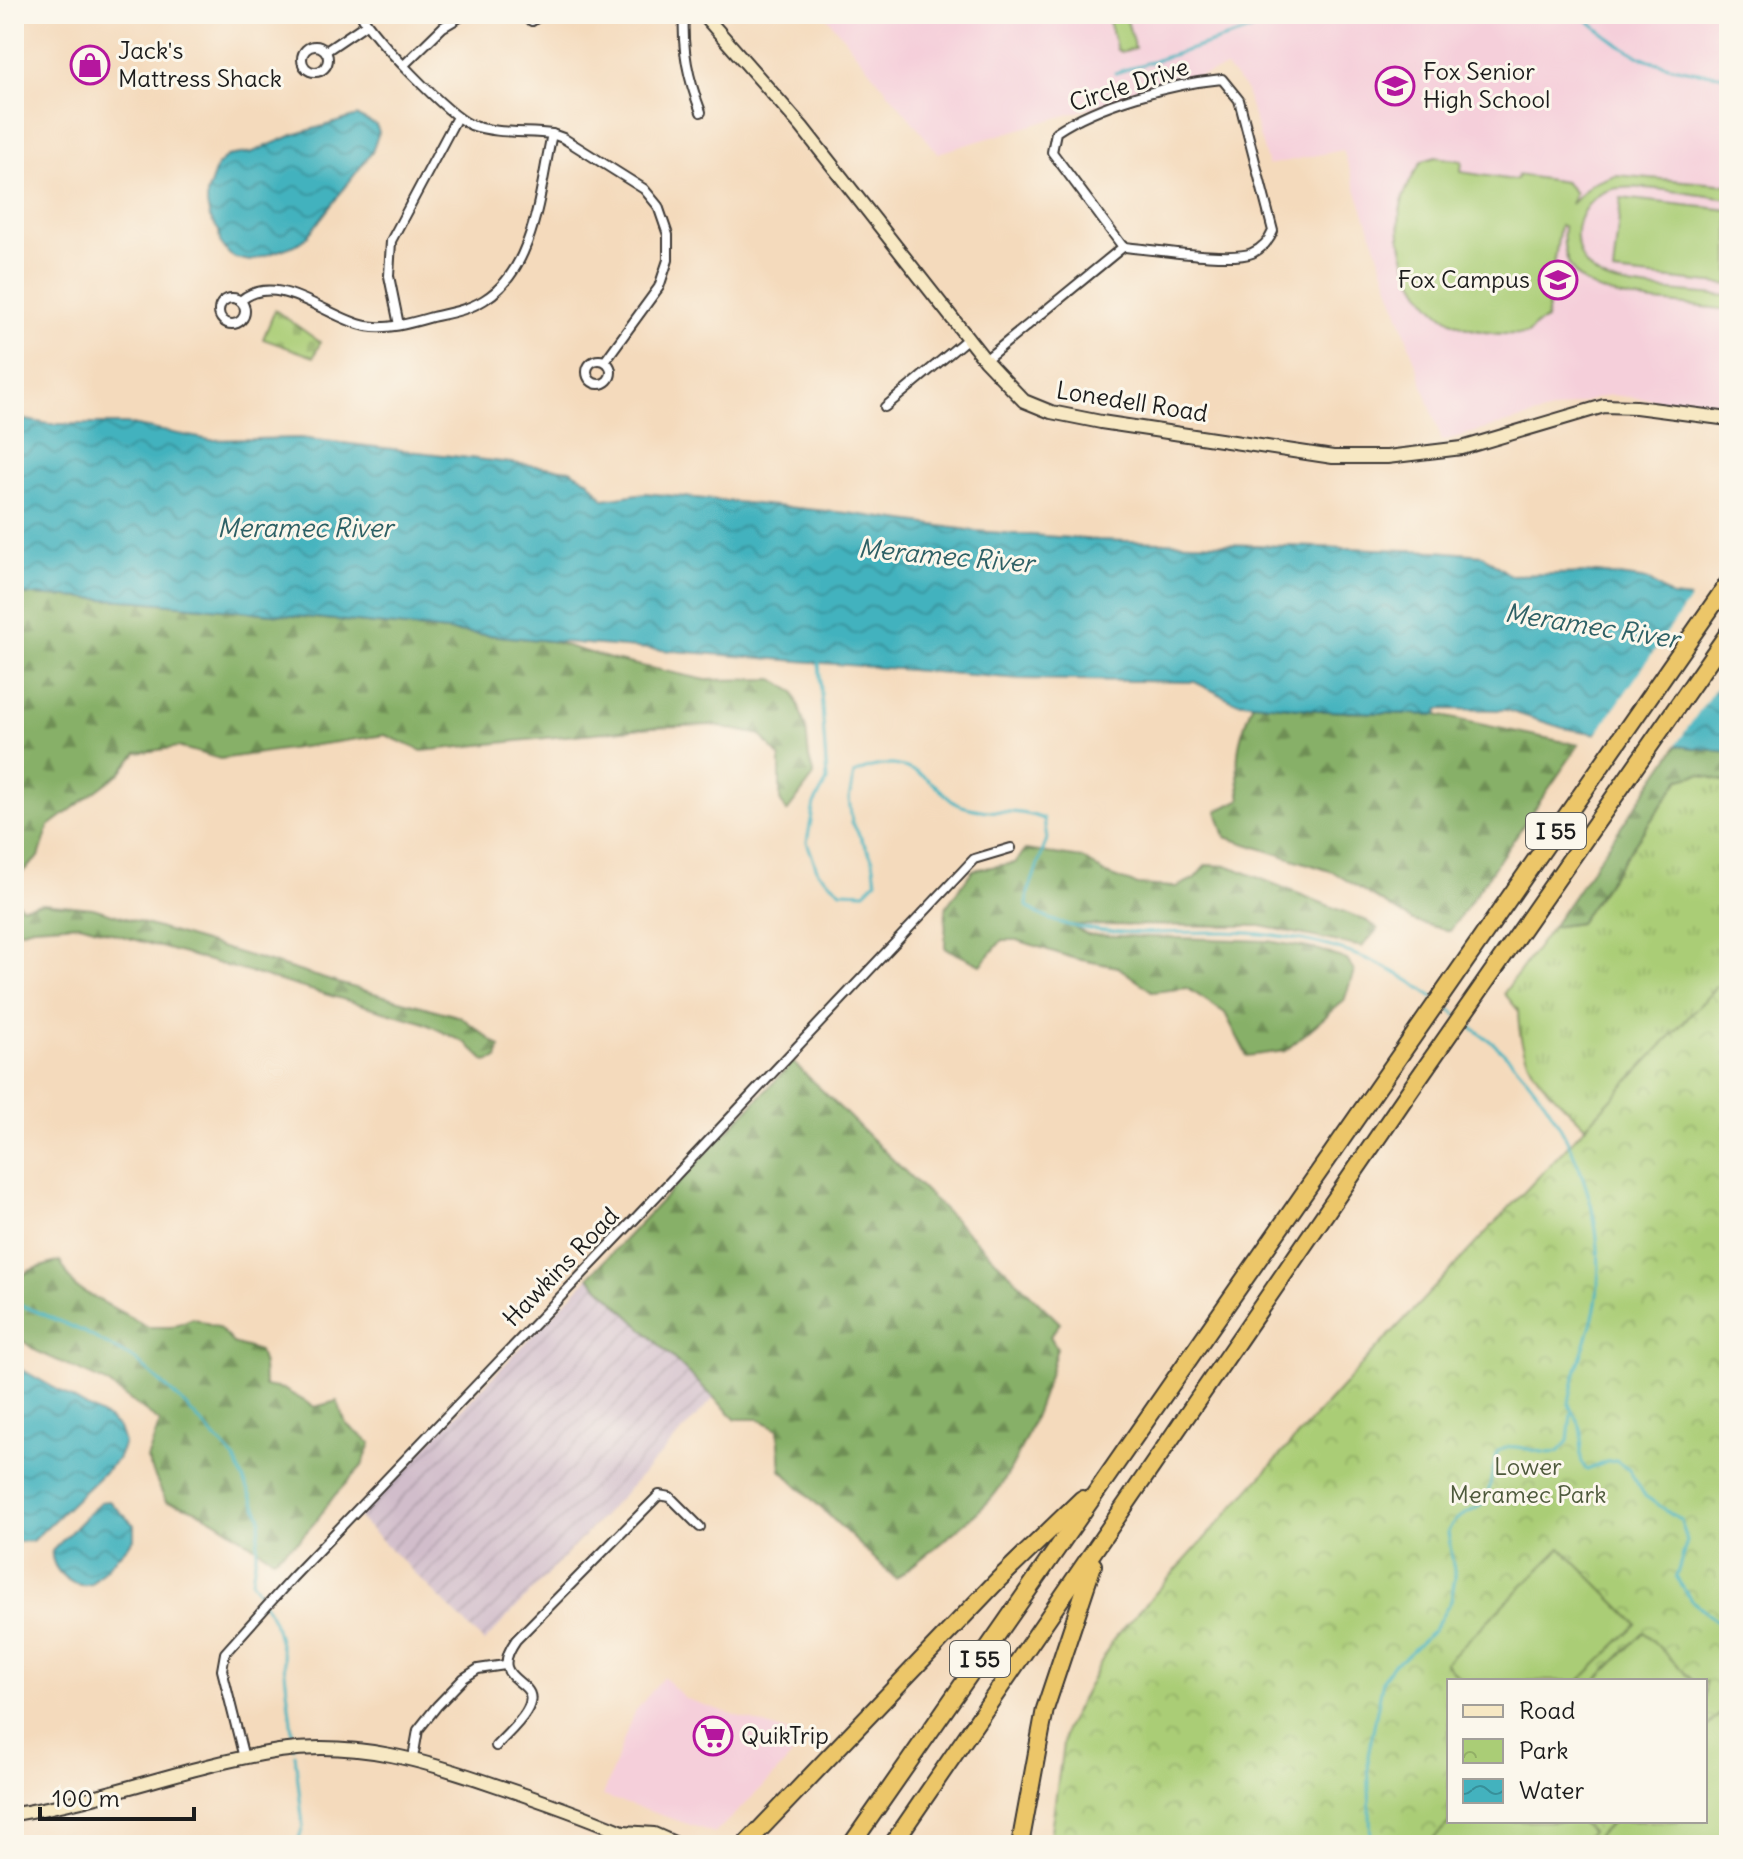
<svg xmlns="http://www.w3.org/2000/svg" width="1743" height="1859" font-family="Delius,sans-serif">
<defs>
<pattern id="industrial-furrows" width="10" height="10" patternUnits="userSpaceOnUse" patternTransform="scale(2)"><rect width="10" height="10" fill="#d1bdcb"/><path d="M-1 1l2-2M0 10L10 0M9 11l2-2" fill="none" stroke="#b3a2ae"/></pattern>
<pattern id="grass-tufts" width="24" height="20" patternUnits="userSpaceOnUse" patternTransform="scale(2)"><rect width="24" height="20" fill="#aacd76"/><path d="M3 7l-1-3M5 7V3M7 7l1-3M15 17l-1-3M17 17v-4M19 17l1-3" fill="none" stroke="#92af66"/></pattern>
<pattern id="forest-firs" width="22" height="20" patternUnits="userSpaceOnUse" patternTransform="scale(2)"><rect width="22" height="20" fill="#87b067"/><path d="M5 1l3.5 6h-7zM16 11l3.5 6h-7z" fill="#6e8e54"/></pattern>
<pattern id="cemetery-stones" width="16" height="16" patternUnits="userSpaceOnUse" patternTransform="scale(2)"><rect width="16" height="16" fill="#aacd76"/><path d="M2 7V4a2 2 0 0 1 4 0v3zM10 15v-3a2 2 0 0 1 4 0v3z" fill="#92af66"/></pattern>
<pattern id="park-crowns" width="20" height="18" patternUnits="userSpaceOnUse" patternTransform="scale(2)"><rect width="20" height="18" fill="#aacd76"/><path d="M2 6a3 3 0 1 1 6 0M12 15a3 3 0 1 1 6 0" fill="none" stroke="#92af66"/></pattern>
<pattern id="water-waves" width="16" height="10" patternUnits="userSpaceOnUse" patternTransform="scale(2)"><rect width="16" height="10" fill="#43b2be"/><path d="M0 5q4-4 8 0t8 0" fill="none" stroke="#37909a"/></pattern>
</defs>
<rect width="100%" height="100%" fill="#fbf7ec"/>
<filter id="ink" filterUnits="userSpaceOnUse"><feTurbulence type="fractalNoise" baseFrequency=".0125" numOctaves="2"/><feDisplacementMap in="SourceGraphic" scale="16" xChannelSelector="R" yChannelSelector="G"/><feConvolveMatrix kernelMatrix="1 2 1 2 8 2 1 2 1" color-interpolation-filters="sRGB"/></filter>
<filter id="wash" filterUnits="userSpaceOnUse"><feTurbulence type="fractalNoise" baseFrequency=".006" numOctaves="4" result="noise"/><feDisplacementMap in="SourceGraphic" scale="32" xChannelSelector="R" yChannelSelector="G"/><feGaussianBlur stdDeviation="1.8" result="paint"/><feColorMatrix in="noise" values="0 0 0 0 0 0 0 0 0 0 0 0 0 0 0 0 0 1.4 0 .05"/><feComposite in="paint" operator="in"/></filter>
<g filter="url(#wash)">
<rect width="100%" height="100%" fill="#f4dabc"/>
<g fill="#f5cfda">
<polygon points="824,14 1729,14 1729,408 1610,395 1442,441 1343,150 1268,165 1245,88 1226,68 938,153"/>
<polygon points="663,1677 686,1699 807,1739 771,1779 715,1833 603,1796 633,1714"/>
</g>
<polygon fill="url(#industrial-furrows)" points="589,1277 714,1398 484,1642 358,1517"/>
<g fill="url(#grass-tufts)" stroke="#637449" stroke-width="2">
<polygon points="1107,14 1125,14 1135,48 1121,52 1117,50"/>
<path d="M1700,774L1729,783V974L1586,1127C1546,1086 1519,1071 1518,1010L1504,993L1552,927L1579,923L1680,779Z"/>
</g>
<g fill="url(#forest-firs)" stroke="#526642" stroke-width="2">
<polygon points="14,594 139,601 550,641 614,660 706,680 773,679 794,692 806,729 809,758 814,776 787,812 780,800 780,758 761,735 710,725 652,727 422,751 385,735 220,759 179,747 137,753 120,773 49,826 39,857 19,875 14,884"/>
<path d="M1253,703L1327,711L1437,715L1579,745L1450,931L1413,921L1333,872L1225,837L1217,811L1241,799C1234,758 1237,742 1253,703Z"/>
<polygon points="1677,746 1729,752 1729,783 1700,774 1680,779 1579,923 1552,927"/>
<polygon points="1025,850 1082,858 1106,874 1137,885 1176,887 1194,879 1206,865 1229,866 1367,921 1378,929 1362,947 1261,926 1069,925 1088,935 1268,941 1320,950 1347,960 1354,971 1344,1001 1285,1051 1247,1056 1225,1013 1187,988 1153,992 1118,967 1076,959 1017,940 1002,940 981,965 945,948 946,907 973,870 1015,863"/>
<polygon points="14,899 22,907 42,903 93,908 341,984 461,1017 500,1047 497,1059 486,1062 466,1043 422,1022 80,924 33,927 14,932"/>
<path d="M793,1062L1060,1323L1050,1336L1057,1348C1046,1389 1016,1476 986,1504C959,1530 925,1555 896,1579L781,1470L778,1429L759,1419H736L589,1277Z"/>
<path d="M60,1261L75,1287L148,1327H171L193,1318L218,1327L233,1343L259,1351L263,1365L264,1386L283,1389L315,1407L337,1401L346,1424L371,1443L362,1466L335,1495L315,1522L299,1540L273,1558C237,1537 208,1508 166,1502L147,1459L160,1422L105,1382L36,1351L14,1334V1284L28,1271Z"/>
</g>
<polygon fill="url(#cemetery-stones)" stroke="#637449" stroke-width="2" points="275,310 320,342 314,357 263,339"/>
<polygon fill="url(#park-crowns)" stroke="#637449" stroke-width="2" points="1729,974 1729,1705 1705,1729 1705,1681 1449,1681 1449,1821 1613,1821 1589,1845 1049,1845 1065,1730 1112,1641 1369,1357"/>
<g fill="#aacd76" stroke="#637449" stroke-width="2">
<path d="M1436,157L1462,161L1461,172L1513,180L1517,179L1518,175L1565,182L1575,193L1571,204L1591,184L1615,175L1729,185V199C1702,196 1637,183 1613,189C1591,194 1575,216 1577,239C1578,256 1587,270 1602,278C1624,290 1700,293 1729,296V310C1704,307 1680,304 1655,302C1607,296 1558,289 1564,227L1560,225L1546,320L1536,325L1528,334C1504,335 1477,334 1455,323C1418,304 1395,252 1400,212C1403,192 1412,177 1422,161Z"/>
<polygon points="1621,198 1729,210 1729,285 1613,273"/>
<polygon points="1561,1548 1637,1624 1579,1681 1463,1681 1445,1663"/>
<polygon points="1644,1632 1693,1681 1595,1681"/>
<polygon points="1729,1705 1729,1845 1589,1845 1613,1821 1705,1821 1705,1729"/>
<polygon points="1451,1821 1580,1821 1591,1832 1578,1845 1426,1845"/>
</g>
<g fill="url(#water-waves)" stroke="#30676d" stroke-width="2">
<polygon points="357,116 376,125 379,132 372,152 306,238 295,245 250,261 235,258 229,254 220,242 219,231 210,218 207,205 207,194 217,166 227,156 253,152 293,135"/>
<polygon points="14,418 49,424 126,424 210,440 300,438 570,470 589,481 604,499 645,493 847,513 976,531 1098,540 1437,551 1482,555 1510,575 1597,573 1648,580 1672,597 1729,603 1729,752 1652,743 1563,728 1506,710 1439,709 1437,715 1327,711 1234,701 1195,682 1021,679 550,641 139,601 14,594"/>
<polygon points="14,1365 108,1419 119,1428 124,1443 117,1460 32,1541 14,1542"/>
<path d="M109,1501L134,1525V1539L91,1584C74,1591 49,1569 52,1551L100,1502Z"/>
</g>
<polygon fill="#f4dabc" points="1693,595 1729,599 1729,668 1673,749 1594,738"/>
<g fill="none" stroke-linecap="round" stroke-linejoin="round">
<g stroke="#43b2be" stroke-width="3">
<path d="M1581,14C1630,60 1662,69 1729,76"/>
<polyline points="1283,20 1300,14"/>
<polyline points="1256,28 1280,21"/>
<polyline points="1115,73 1252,30"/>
<path d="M819,662L827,781L814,804L807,842L818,872L841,891L865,892L876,881L873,860L852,822L849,799L854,774C884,759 908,762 935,785C949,797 950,804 970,808C996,815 1017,808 1044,819L1047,839L1028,893L1027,906C1069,942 1172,931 1226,932C1301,934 1373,951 1433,997"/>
<polyline points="1443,1005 1456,1015"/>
<path d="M1465,1022C1477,1032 1492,1041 1503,1052C1568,1115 1610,1213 1596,1303C1590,1337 1573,1370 1569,1404C1572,1415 1581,1422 1582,1433C1583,1447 1576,1460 1587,1470L1606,1462L1616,1461L1629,1470L1645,1496L1681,1520L1687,1541L1676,1577L1691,1600L1729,1631"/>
<polyline points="14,1302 82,1331 136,1360 180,1400 234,1458 261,1518 252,1581 274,1621 283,1656 294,1747"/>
<polyline points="295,1754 303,1826 297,1845"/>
<path d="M1371,1845L1368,1756L1383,1680L1392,1665L1403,1659L1433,1631L1451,1601L1455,1577L1448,1533C1453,1512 1476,1515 1487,1498L1497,1452C1513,1438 1538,1457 1558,1452L1568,1441L1571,1414"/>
</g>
</g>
</g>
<g filter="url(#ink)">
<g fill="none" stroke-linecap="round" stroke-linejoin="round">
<defs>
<g id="street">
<path d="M361,14C372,36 449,116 471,125C496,134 526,131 552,134L563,138L644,189L658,206L668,235V260L659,287L605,361"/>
<polyline points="520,14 532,21 542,14"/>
<path d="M684,14C682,50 688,78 701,112"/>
<circle cx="315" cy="59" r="13"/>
<polyline points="326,51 366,24"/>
<polyline points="405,64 443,27 465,14"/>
<path d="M1222,79L1239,100L1273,231C1269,241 1263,248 1252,253C1231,262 1150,249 1123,247L1052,152L1056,132C1099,103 1171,84 1222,79Z"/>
<circle cx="232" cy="311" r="13"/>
<path d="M240,301C278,269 328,319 366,326C388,330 411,323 432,317C450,313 468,310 484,300C536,269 540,186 552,134"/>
<polyline points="399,325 389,276 391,241 457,117"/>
<circle cx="599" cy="372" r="12"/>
<polyline points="985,360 1123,247"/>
<polyline points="885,407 967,339"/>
<path d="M496,1746C505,1736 519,1724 526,1712C548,1676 483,1687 516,1640L659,1495L670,1497L700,1527"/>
<polyline points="244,1758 222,1670 225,1653 292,1578 632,1222 974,859 1011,848"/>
<polyline points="413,1758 418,1730 437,1706 464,1678 478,1669 505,1665"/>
<polyline points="616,1845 623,1832"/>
</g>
<g id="secondary">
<polyline points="703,14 802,127 985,360 1024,401 1051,412 1101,422 1333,457 1387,457 1462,448 1604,406 1636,407 1729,419"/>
<path d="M14,1814C104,1800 189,1765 279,1751C356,1740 426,1761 498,1786C540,1800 582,1815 623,1832L640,1845"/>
<polyline points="624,1832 654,1834 679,1845"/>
</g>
<g id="highway">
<polyline points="745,1845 999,1579 1082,1499"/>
<polyline points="851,1845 1729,582"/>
<polyline points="892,1845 1415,1083 1729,632"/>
<polyline points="1020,1845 1045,1709 1093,1565"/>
</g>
</defs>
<use href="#street" stroke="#3c3834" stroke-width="12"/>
<use href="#secondary" stroke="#3c3834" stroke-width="16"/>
<use href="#highway" stroke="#3c3834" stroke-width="20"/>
<use href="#street" stroke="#fff" stroke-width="8"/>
<use href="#secondary" stroke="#f7e8c3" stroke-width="12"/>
<use href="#highway" stroke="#ecc669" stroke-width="16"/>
</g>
</g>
<defs>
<symbol id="shop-ring" viewBox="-11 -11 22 22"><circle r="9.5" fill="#fbf7ec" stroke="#b5179e" stroke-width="1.5"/><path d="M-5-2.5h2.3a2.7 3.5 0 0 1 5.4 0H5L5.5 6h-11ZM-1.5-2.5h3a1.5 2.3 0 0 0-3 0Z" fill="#b5179e"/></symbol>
<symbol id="school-ring" viewBox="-11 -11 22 22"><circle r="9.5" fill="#fbf7ec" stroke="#b5179e" stroke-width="1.5"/><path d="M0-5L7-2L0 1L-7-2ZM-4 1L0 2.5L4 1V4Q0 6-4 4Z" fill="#b5179e"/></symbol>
<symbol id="supermarket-ring" viewBox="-11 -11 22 22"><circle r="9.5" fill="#fbf7ec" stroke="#b5179e" stroke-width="1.5"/><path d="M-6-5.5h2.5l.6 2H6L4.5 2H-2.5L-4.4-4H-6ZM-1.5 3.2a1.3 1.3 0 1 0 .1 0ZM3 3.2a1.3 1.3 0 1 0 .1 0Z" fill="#b5179e"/></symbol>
</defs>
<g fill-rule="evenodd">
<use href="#shop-ring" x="68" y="43" width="44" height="44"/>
<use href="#school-ring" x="1373" y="64" width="44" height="44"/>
<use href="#school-ring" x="1536" y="258" width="44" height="44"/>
<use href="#supermarket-ring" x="691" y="1714" width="44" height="44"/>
</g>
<g text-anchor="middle" stroke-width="6" stroke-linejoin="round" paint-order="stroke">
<g fill="#fbf7ec" stroke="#5f5e5a" stroke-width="2">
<rect x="1526" y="813" width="60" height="36" rx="6"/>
<rect x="950" y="1641" width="60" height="36" rx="6"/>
</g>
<g font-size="22" font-weight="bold" fill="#1c1c1c">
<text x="1556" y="839">I 55</text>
<text x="980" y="1667">I 55</text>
</g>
<g font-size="24" fill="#1c1c1c" stroke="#fbf7ec" text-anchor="start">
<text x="118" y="59">Jack's<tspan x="118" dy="28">Mattress Shack</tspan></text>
<text x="1423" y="80">Fox Senior<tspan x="1423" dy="28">High School</tspan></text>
<text x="1530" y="288" text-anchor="end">Fox Campus</text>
<text x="741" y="1744">QuikTrip</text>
</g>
<g font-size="24" fill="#1c1c1c" stroke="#fbf7ec">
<text transform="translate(1129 85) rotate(-18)" y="8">Circle Drive</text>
<text transform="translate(1132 402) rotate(9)" y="8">Lonedell Road</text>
<text transform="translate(561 1267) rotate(-46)" y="8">Hawkins Road</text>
</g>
<g font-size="24" fill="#4e5a3c" stroke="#fbf7ec">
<text x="1528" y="1475">Lower<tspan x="1528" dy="28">Meramec Park</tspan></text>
</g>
<g font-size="26" font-style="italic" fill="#2e6065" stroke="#fbf7ec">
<text x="305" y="537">Meramec River</text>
<text transform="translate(946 556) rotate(5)" y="9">Meramec River</text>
<text transform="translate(1592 626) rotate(9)" y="9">Meramec River</text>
</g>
</g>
<rect width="1743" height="1859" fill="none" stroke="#fbf7ec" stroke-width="48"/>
<rect x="1447" y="1679" width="260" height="144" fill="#fbf7ec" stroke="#a29f99" stroke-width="2"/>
<rect x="1463" y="1705" width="40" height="12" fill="#f7e8c3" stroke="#a29f99" stroke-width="2"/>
<text x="1519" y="1719" font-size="24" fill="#1c1c1c">Road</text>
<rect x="1463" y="1739" width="40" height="24" fill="url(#park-crowns)" stroke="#a29f99" stroke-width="2"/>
<text x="1519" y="1759" font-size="24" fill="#1c1c1c">Park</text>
<rect x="1463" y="1779" width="40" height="24" fill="url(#water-waves)" stroke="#a29f99" stroke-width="2"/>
<text x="1519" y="1799" font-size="24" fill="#1c1c1c">Water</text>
<path d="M40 1807v12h154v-12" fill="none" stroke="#1c1c1c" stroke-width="4"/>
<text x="52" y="1807" font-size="24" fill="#1c1c1c" stroke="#fbf7ec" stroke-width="6" paint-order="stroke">100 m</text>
</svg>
